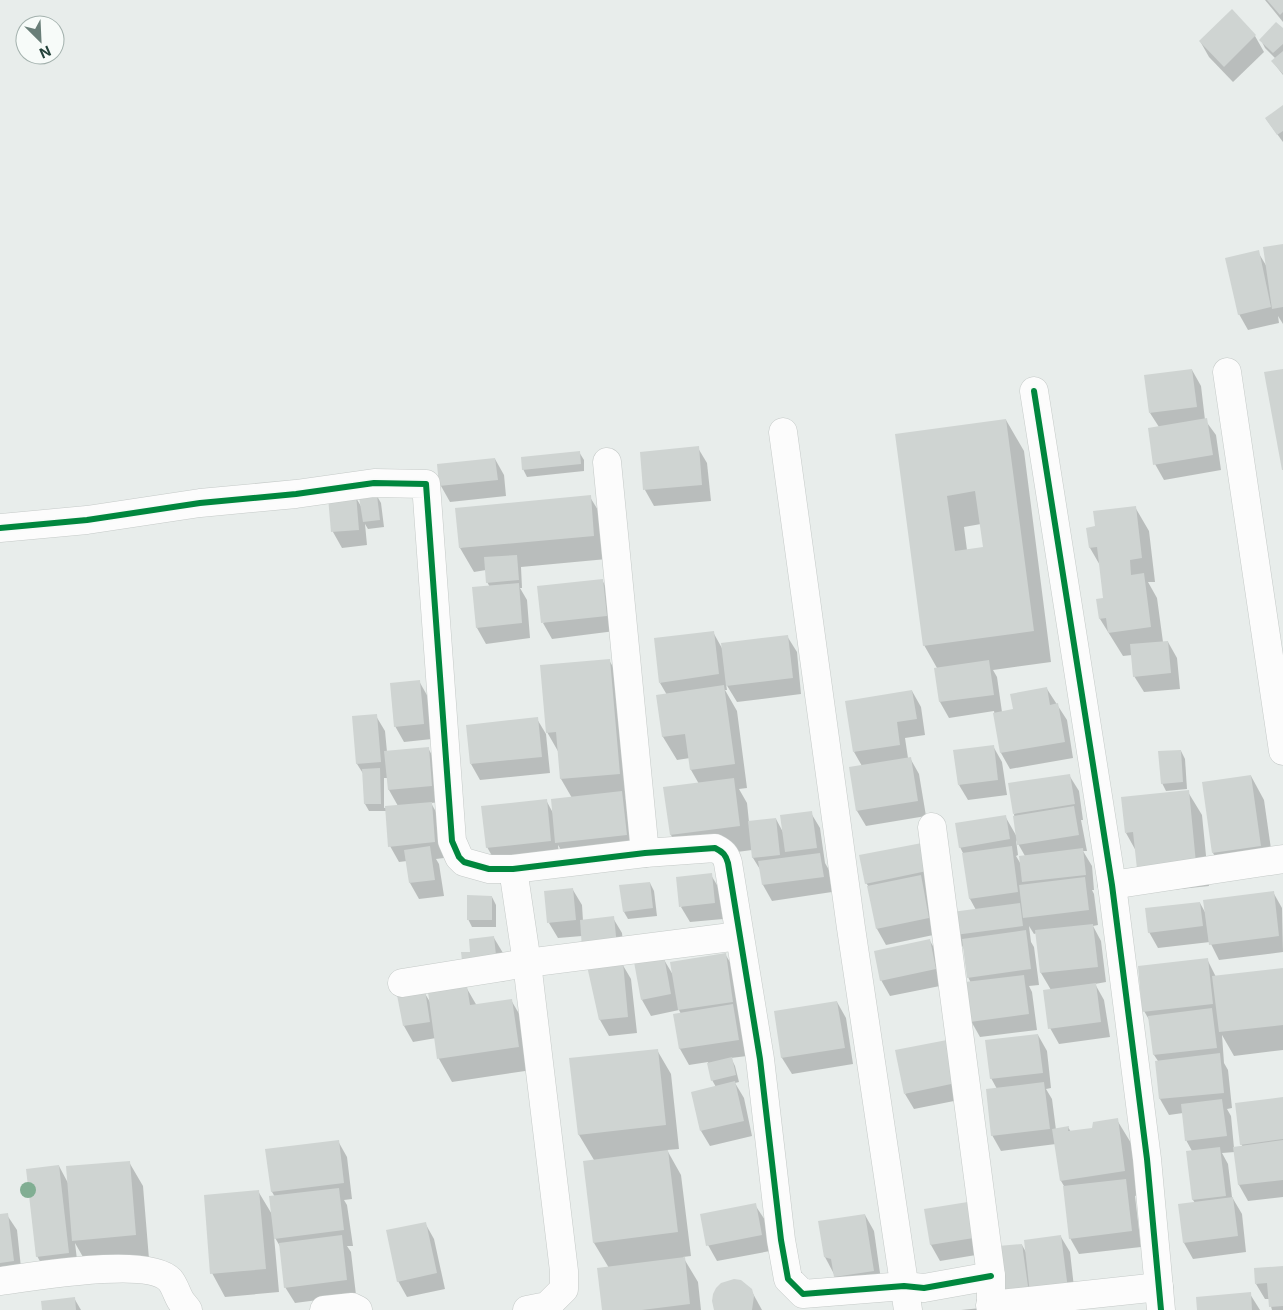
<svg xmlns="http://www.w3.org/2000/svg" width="1283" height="1310" font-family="Inter,sans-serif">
<rect width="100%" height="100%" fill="#e8edeb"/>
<g fill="#0003" fill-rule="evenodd">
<polygon points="1265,0 1283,0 1283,22"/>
<polygon points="1232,11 1255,36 1264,52 1233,82 1209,57 1200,41"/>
<polygon points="1283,30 1283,75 1273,62 1276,59 1265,48 1261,40"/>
<polygon points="1283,106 1283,142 1266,119"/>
<polygon points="1283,245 1283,324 1278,316 1279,323 1248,330 1239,314 1258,252 1267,267"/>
<polygon points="1192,370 1201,386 1205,420 1216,435 1221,470 1164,480 1155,464 1159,427 1150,413"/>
<path d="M1006,420L1024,451L1051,662L993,670L997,677L1002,712L1014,710L1047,689L1067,720L1073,758L1010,769L1001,753L994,711L949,718L940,702L937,668L924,645L896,435ZM981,524L985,548L967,550L964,527Z"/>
<polygon points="698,448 707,463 711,501 654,506 645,490 641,453"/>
<polygon points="579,452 584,460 584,471 527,477 523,469"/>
<polygon points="495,459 504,475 506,496 450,502 441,486 438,465"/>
<polygon points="355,496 362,508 377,496 381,503 384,527 368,529 365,524 367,545 342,548 333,532 330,498"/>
<polygon points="590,497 604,520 607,559 521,567 522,588 520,588 527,600 530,638 486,644 477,628 490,587 487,582 486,570 474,572 460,548"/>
<polygon points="1135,507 1149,531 1155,582 1148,582 1157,598 1163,642 1168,642 1177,658 1180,689 1144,692 1134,676 1132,655 1123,656 1100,619 1105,599 1101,567 1090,548 1088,529 1096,527"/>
<polygon points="602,580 611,596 615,631 552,639 543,623"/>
<polygon points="713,632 723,650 787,636 797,652 801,694 737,702 726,684 727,690 725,690 737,711 747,788 739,789 747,803 749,822 776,819 784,834 811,813 820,828 825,863 829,870 832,892 772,901 763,885 761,871 753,858 752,850 684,859 671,835 665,788 699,784 691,770 690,758 677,760 663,737 667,695 660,683"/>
<polygon points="609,660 623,684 633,798 625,798 631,809 635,851 566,858 558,845 559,857 496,863 487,847 546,800 553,813 572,798 561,779 559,753 547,732"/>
<polygon points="419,681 428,697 432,739 404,742 395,726"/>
<polygon points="912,691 921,707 925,735 905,738 908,758 910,758 919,774 926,816 866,826 857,811 862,766 854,752"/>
<path d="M376,716L385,731L387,752L428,748L437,764L441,802L431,803L440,819L444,858L436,859L439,864L444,896L419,899L410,883L407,861L399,862L390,846L386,811H369L365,804L364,775L357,764L354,717ZM384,778H388L389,790L398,806L384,808Z"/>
<polygon points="537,719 546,734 550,773 480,780 471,764"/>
<polygon points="993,746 1002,762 1007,795 968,800 959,785"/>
<polygon points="1181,751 1185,759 1187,789 1166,791 1162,783"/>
<path d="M1069,775L1079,791L1083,820H1081L1087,851H1083L1092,866L1094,890H1092L1094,894L1098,925L1093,926L1101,941L1106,982L1095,984L1104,1000L1110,1037L1059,1044L1050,1028L1051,990L1041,973L1037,933L1034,934L1029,926L1031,942L1034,947L1039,985L1029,986L1032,992L1037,1030L980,1037L971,1021V983L968,977L964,949L956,935L976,910L970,899L963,853L960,847L1005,816L1017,837L1014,814ZM1016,840L1025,856L1022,866L1016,856L1018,855Z"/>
<polygon points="1251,776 1264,800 1274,870 1227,877 1213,853"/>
<polygon points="1188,792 1202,815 1209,886 1152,892 1136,851 1126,833"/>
<polygon points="921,844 938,934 886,945 877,929 869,887 866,883"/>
<polygon points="711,875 720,890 723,919 690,922 681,907"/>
<polygon points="650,883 654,891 657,916 628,919 624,912"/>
<polygon points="573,890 582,905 583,921 613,918 622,933 625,961 621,962 631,979 637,1033 609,1036 600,1020 582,936 558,938 549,923"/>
<polygon points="1273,892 1282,908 1283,952 1219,960 1210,942 1158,948 1149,932 1200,903 1206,914"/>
<polygon points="492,897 496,905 496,927 472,927 468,919"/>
<polygon points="494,938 503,953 506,981 473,984 471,953"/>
<polygon points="930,941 939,956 945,985 890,996 881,980"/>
<polygon points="725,954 735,970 742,1017 739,1018 741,1022 747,1056 731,1058 735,1066 739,1082 735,1083 744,1098 752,1136 710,1146 701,1131 716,1087 712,1080 708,1062 689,1065 680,1049 675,1015 681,1014 679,1010 651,1016 642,1000 663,958 673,975"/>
<polygon points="1207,959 1216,977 1283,969 1283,1050 1234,1056 1222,1035 1224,1063 1228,1070 1232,1108 1227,1109 1231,1116 1234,1148 1243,1147 1241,1144 1283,1098 1283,1197 1248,1201 1239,1185 1235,1152 1222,1153 1228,1164 1232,1197 1242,1214 1246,1252 1193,1259 1184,1243 1195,1203 1193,1200 1192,1151 1186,1140 1183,1113 1169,1115 1160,1099 1156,1062 1158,1061 1154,1055 1151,1023 1144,1011"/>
<polygon points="466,987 477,1006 511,1000 525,1024 532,1070 452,1082 439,1059 436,1038 413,1042 404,1026 424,992 430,1002"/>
<polygon points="837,1002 846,1018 853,1064 792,1074 782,1058 775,1012"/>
<polygon points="1038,1035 1047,1051 1051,1088 1046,1089 1052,1099 1056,1130 1068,1127 1071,1132 1093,1129 1117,1120 1131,1143 1138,1195 1135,1196 1141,1247 1079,1254 1070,1238 1064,1186 1061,1181 1056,1144 1001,1151 992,1135 997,1089 991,1078"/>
<polygon points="657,1050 671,1074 679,1149 667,1150 681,1175 691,1256 683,1257 698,1282 701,1310 603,1310 609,1268 594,1243 594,1160 579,1135 571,1059"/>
<polygon points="955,1057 964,1099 914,1109 905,1094"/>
<polygon points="338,1141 347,1157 352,1199 344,1200 347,1205 353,1246 347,1246 351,1252 356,1295 295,1303 285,1287 281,1248 274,1236 279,1292 225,1297 212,1273 258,1191 273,1216 275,1197 272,1192 267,1151"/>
<polygon points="129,1162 143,1186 149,1259 87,1264 75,1243 78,1268 46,1272 37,1256 59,1166 68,1183"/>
<polygon points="973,1202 988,1253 940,1261 931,1245 926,1210"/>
<polygon points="755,1205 765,1220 770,1251 717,1261 708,1245"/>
<polygon points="7,1215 17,1230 22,1277 0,1279 0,1216"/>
<polygon points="865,1215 874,1231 882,1287 844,1293 825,1257"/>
<polygon points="425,1223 434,1239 445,1289 407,1297 398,1281"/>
<polygon points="1061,1237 1070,1252 1076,1305 1026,1310 1022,1245 1027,1254"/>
<polygon points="1283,1267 1283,1310 1272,1310 1269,1299 1265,1299 1256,1284"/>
<polygon points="751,1290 762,1310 716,1310"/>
<polygon points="1250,1294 1260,1310 1198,1310"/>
<polygon points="74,1298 81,1310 43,1310"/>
<polygon points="981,1308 982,1310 961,1310"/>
</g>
<g fill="#cfd4d2" fill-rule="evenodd">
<polygon points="1267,0 1283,0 1283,12 1280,15"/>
<polygon points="1232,9 1256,35 1224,67 1199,41"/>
<polygon points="1276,22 1283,28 1283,44 1273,53 1259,40"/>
<polygon points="1283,51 1283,74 1271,61"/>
<polygon points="1283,105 1283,131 1277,135 1265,118"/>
<polygon points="1283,244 1283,307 1272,309 1263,247"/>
<polygon points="1259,250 1271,307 1238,315 1225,258"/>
<polygon points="1192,369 1197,407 1149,413 1144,375"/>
<polygon points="1283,369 1283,470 1282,470 1264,372"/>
<polygon points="1207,418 1213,455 1153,465 1148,428"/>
<path d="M1006,419L1034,631L923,646L895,434ZM975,491L983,547L955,551L947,496Z"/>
<polygon points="699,446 702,485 643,490 640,452"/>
<polygon points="580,451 581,464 522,470 521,457"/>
<polygon points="495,458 498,480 439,486 437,464"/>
<polygon points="356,494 359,530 331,532 328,497"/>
<polygon points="377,495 380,520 363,522 359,497"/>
<polygon points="591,495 594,536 459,548 455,508"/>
<polygon points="1136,506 1142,558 1130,560 1131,575 1144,573 1151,627 1108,633 1106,618 1099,619 1096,599 1103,598 1097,547 1089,548 1086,528 1095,526 1093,511"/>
<polygon points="517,555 519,580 486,583 484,557"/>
<polygon points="603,579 607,616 541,623 537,586"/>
<polygon points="519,583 522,623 476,628 472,587"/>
<polygon points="714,631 719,674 659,683 654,638"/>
<polygon points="788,635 793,678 726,686 721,643"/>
<polygon points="1168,641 1171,673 1133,677 1130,644"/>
<polygon points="610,659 620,774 560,779 556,732 546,733 540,665"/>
<polygon points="989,660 994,695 939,702 934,668"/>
<polygon points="420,680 424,724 394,727 390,683"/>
<polygon points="724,685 735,764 690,770 685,734 662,737 656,695"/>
<polygon points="1047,687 1050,705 1058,703 1065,742 1000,753 993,713 1013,709 1010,694"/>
<polygon points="912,690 917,719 897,722 900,745 853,752 845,701"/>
<polygon points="377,714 381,762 356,764 352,716"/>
<polygon points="538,717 542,757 470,764 466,725"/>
<polygon points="994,745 998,780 958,785 953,750"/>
<polygon points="429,747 432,786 388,790 384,751"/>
<polygon points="1181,750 1183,782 1161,784 1158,751"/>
<polygon points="911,757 918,801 856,811 849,767"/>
<polygon points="380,768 381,804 364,804 362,769"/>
<polygon points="1070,774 1075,804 1013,814 1008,783"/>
<polygon points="1251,775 1261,846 1212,853 1202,782"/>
<polygon points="734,778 740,826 670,835 663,787"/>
<polygon points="1189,790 1196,863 1137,869 1133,832 1125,833 1121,797"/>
<polygon points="622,791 627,835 555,843 551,799"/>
<polygon points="547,799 551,841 486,848 481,806"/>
<polygon points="432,802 435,842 388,847 385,806"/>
<polygon points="1074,806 1079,835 1017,845 1013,816"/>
<polygon points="812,811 817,848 785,852 780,815"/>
<polygon points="1006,815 1010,839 959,848 955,823"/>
<polygon points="776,818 780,855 752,858 748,821"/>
<polygon points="922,843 927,871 865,884 859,855"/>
<polygon points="430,846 435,880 409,883 404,850"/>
<polygon points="1012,846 1018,892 969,899 962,853"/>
<polygon points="1083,848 1086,875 1022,882 1019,856"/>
<polygon points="820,853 824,877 762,885 758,861"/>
<polygon points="712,873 715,903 679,907 676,877"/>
<polygon points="921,875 929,918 876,929 867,886"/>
<polygon points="1085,877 1089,910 1023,918 1019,885"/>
<polygon points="650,882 653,908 623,912 619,885"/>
<polygon points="573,888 576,920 547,923 544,891"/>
<polygon points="1274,891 1279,936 1209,945 1203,900"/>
<polygon points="467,895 492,896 492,920 467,920"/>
<polygon points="1200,902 1203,926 1148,933 1145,908"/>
<polygon points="1020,903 1023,926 955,935 952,912"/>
<polygon points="614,916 617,946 582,949 580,920"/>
<polygon points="1093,924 1098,967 1040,973 1035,930"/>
<polygon points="1026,930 1031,969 967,978 962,939"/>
<polygon points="494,936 497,965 463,969 461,952 470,952 469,939"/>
<polygon points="930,939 936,969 880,981 874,951"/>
<polygon points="726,953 733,1002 678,1010 670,962"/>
<polygon points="664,956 671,994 641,1000 634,962"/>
<polygon points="1208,958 1213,1004 1142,1012 1138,966"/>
<polygon points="623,962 628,1017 599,1020 587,966"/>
<polygon points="1283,968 1283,1025 1219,1032 1212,976"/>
<polygon points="1024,975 1029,1014 970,1022 965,982"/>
<polygon points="1096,983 1101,1022 1048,1029 1043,990"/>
<polygon points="467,986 470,1005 512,999 519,1047 437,1059 428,992"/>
<polygon points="425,990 430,1022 403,1026 397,995"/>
<polygon points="837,1001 845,1048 781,1058 774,1011"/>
<polygon points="733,1004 739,1040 679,1049 673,1014"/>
<polygon points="1212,1008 1217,1048 1153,1055 1148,1016"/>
<polygon points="1038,1034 1043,1073 990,1079 985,1040"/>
<polygon points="947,1040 956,1083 904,1094 895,1050"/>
<polygon points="658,1049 666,1125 578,1135 569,1058"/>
<polygon points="1220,1053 1224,1093 1159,1099 1155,1061"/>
<polygon points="732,1057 736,1075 711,1081 707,1063"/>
<polygon points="735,1081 744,1121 700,1131 691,1092"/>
<polygon points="1044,1082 1050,1129 991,1136 986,1089"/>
<polygon points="1283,1097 1283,1139 1240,1145 1235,1103"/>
<polygon points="1222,1099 1227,1136 1185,1141 1181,1104"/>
<polygon points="1118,1118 1125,1171 1060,1181 1052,1129 1069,1126 1068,1131 1092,1128 1093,1122"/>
<polygon points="339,1140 344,1183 271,1192 265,1149"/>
<polygon points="1283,1140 1283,1180 1238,1185 1233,1147"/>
<polygon points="1220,1147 1226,1196 1192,1200 1186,1151"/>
<polygon points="668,1150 678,1232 593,1243 583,1161"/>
<polygon points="130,1161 136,1235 72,1241 66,1166"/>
<polygon points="59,1165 69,1253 36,1257 26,1169"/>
<polygon points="1126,1179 1132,1231 1069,1239 1063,1186"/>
<polygon points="339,1188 344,1230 274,1239 269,1196"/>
<polygon points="259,1190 266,1269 210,1274 204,1195"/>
<polygon points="1233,1197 1238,1236 1183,1243 1178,1204"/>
<polygon points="974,1201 980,1237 930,1245 924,1209"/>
<polygon points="756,1203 762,1235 706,1246 700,1214"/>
<polygon points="8,1213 14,1261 0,1263 0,1214"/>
<polygon points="865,1214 874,1271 834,1277 831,1259 824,1257 818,1221"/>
<polygon points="426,1222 437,1273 397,1282 386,1230"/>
<polygon points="342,1235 347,1280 284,1288 279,1243"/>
<polygon points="1061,1235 1068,1289 1030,1294 1024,1240"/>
<polygon points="1022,1244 1029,1293 1004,1296 998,1246"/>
<polygon points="685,1257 690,1304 642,1310 602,1310 597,1268"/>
<polygon points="1283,1266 1283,1306 1269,1307 1267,1283 1255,1284 1254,1268"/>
<polygon points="734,1279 741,1280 752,1289 754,1296 752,1310 714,1310 712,1301 713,1294 716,1288 721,1283"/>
<polygon points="1251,1292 1252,1310 1197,1310 1196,1297"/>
<polygon points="75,1297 76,1310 42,1310 41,1301"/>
</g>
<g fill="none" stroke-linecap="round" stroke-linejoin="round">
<defs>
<g id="street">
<polyline points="1227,372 1283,751"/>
<polyline points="1034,391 1112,885 1147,1159 1161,1310"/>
<polyline points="783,432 851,928 908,1310"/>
<polyline points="607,462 645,853"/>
<path d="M0,528L87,520L200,503L296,494L374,483L426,484L452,841L459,857L464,862L489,869H513L645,853L715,848C723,852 726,855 728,863L760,1059L781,1240L788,1279L803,1294L904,1286L924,1288L991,1276"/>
<polyline points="932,827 991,1276 991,1310"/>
<polyline points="513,869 527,963 564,1271 564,1289 547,1306 527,1310"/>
<polyline points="1112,885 1283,859"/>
<polyline points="402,983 527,963 739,936"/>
<path d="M0,1281C33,1277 147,1256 170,1280C175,1286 177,1295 181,1301C183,1304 186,1307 188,1310"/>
<polyline points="990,1305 1159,1287"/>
<polyline points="324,1310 352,1307 358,1310"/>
</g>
</defs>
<use href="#street" stroke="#c5cac8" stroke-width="29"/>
<use href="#street" stroke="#fcfcfc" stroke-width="28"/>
<defs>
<g id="cycleway">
<polyline points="1034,391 1112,885 1147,1159 1161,1310"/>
<path d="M0,528L87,520L200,503L296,494L374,483L426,484L452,841L459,857L464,862L489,869H513L645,853L715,848C723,852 726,855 728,863L760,1059L781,1240L788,1279L803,1294L904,1286L924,1288L991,1276"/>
</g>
</defs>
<use href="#cycleway" stroke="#f7fbf9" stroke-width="9"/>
<use href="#cycleway" stroke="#00873e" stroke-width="6"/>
</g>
<circle fill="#81ae93" cx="28" cy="1190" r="8"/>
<g transform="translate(40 40) rotate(156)"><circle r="24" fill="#f7fbf9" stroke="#a3b1ad"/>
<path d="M0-4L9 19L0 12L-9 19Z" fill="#697e78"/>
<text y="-8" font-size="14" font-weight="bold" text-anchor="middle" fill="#24423a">N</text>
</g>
</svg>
